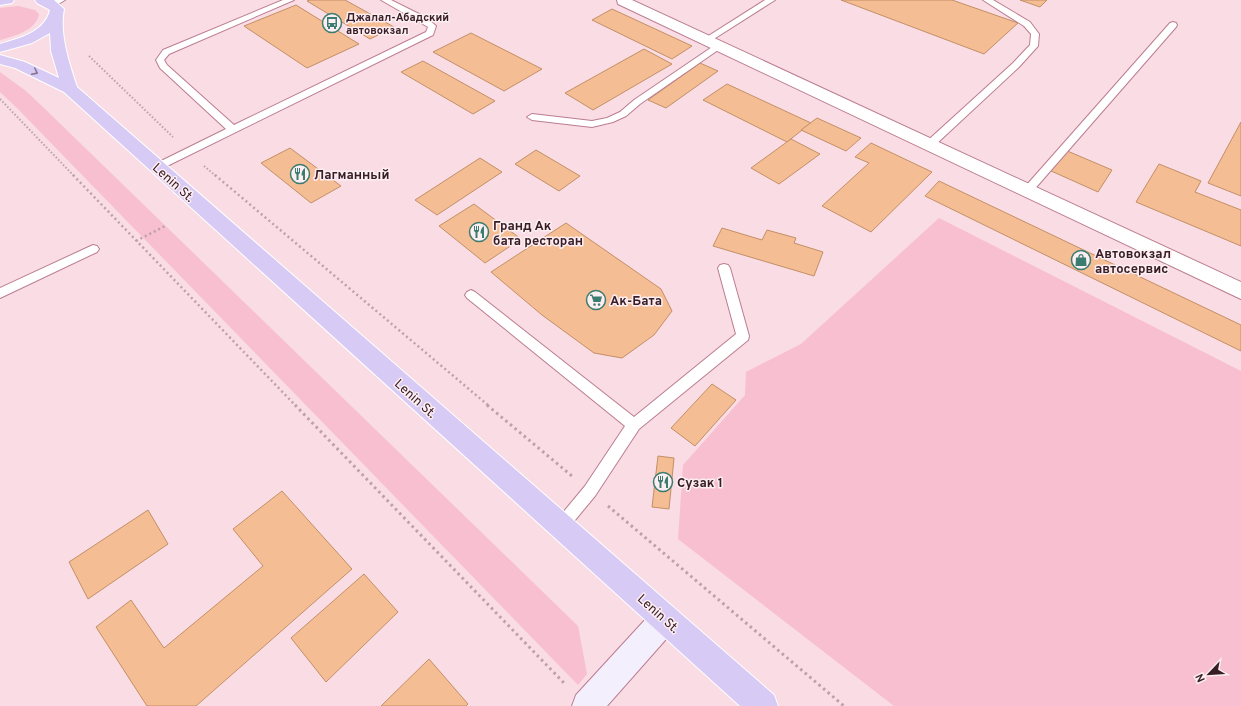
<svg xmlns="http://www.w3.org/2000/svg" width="1241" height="706" font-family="Overpass,sans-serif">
<rect width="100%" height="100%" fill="#f9dce4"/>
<g fill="#f7bfd0">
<path d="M18,6L35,10L39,14C36,31 14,36 0,40V8Z"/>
<polygon points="0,72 26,91 45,109 578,626 587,674 578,685 16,107 0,92"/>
<polygon points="939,218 1241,371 1241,706 894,706 678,539 683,465 745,395 746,372 801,344"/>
</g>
<g fill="#f5bd93" stroke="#c38f66">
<polygon points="310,0 345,0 394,27 370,39 307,1"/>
<polygon points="841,0 952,0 1018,23 984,54"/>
<polygon points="1020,0 1047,0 1040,7"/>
<polygon points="296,5 359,44 307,68 244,26"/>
<polygon points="612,9 692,46 672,59 592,20"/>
<polygon points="471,33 542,69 504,91 433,52"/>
<polygon points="644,49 672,64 593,110 565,93"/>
<polygon points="423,61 495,101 473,114 401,72"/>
<polygon points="700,63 718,71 666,108 648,100"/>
<polygon points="727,84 811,123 787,142 703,100"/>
<polygon points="817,118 861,138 846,151 801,130"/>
<polygon points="1241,122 1241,196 1208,183"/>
<polygon points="791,139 820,154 779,184 751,168"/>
<polygon points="871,143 932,172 871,232 822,206 869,163 855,157"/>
<polygon points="290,148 341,186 311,203 261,163"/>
<polygon points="536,150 580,176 559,191 515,164"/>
<polygon points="1065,150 1112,170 1098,192 1049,170"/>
<polygon points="480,158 502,172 437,215 415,200"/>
<polygon points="1159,164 1201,181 1195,192 1241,210 1241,246 1136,202"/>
<polygon points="939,181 1241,325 1241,351 925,196"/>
<polygon points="474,204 521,239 485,263 439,226"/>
<polygon points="566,223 661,289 672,311 654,335 622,358 594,353 542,315 491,272"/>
<polygon points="722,228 762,240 767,230 796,238 794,243 823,252 814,276 713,246"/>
<polygon points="712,384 736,400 695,446 671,428"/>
<polygon points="658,456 674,458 669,509 652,507"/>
<polygon points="282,491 352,569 196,706 147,706 96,627 131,600 164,648 263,566 233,529"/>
<polygon points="148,510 168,544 88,599 69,562"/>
<polygon points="364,574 398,612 326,682 291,638"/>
<polygon points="429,659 468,704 466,706 381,706"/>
</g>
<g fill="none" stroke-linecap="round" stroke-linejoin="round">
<defs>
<g id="lane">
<polygon points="54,0 65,0 55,6 49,6 49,2"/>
<polygon points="283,0 294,0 169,54 164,60 167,65 234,125 426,32 428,27 381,0 391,0 427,18 436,26 433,35 161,169 153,169 152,167 153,165 226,129 160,68 156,60 163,50"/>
<polygon points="765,0 775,0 709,42 703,42 702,40"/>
<polygon points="983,0 993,0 1030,22 1039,34 1038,46 1019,67 933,147 925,147 924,145 925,143 1013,63 1030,45 1031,34 1024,26"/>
<polygon points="1173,22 1176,23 1177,25 1176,27 1032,192 1024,192 1023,190 1024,188 1170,23"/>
<polygon points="718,43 721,44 722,46 721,48 640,104 626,116 613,122 592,127 532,120 527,117 532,114 592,121 607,118 620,112 634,100"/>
<polygon points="93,245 97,246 99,249 97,252 0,298 0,288"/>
<polygon points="724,264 728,265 730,268 749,336 748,340 639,429 595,496 566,531 561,533 556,531 553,526 556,521 585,486 625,426 467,298 465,295 467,292 471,290 475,292 634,417 736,334 718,268 720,265"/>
</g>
<polygon id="street" points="617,0 632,0 1241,282 1241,299 618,4"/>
<polygon id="secondary" points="665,605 675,609 679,619 675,629 607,706 572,706 576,695 655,609"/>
<g id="highway">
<polygon points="0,0 14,0 12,3 0,5"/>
<path d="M35,0H54L64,9C59,34 69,63 77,87L774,695L778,706H740L64,92L15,68L0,64V55L25,62L59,78L51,51L50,33L32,43L0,52V44C20,38 45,32 50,10L37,3Z"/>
</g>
</defs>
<use href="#lane" stroke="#bc7c91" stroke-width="2"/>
<use href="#street" stroke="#bc7c91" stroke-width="2"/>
<use href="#secondary" stroke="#bc7c91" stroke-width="2"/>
<use href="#highway" stroke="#fff" stroke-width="2"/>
<g stroke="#bda0a9" stroke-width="2" stroke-dasharray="1.5 2" stroke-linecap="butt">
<polyline points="89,56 173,137"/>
<polyline points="0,99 74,176"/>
<polyline points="204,166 216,176"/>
</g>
<g stroke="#bda0a9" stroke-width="2.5" stroke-dasharray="2 3" stroke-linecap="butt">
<polyline points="73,175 296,406"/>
<polyline points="215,175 489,406"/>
<polyline points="136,241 167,225"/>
</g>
<g stroke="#bda0a9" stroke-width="3" stroke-dasharray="2.5 3.5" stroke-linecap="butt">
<polyline points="295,405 564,683"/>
<polyline points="487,405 572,476"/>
<polyline points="608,506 844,706"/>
</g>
<use href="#lane" fill="#fff" fill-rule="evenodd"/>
<use href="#street" fill="#fff" fill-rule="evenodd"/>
<use href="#secondary" fill="#f3effc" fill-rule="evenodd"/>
<use href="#highway" fill="#d7caf5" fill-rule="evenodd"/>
</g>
<defs><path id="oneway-chevron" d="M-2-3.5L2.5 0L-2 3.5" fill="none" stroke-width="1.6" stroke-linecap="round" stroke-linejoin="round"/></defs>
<use stroke="#87748e" href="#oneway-chevron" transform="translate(35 72) rotate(26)"/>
<defs>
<symbol id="bus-ring" viewBox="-11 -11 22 22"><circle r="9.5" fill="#fdeef2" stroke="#3a7d70" stroke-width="1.5"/><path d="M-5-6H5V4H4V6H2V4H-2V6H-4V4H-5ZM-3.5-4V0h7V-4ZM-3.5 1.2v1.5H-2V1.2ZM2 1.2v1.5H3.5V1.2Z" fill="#3a7d70"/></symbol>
<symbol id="restaurant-ring" viewBox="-11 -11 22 22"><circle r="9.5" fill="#fdeef2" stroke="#3a7d70" stroke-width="1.5"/><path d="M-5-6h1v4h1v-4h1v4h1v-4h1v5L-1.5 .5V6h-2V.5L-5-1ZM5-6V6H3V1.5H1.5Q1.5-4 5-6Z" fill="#3a7d70"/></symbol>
<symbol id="shop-ring" viewBox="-11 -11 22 22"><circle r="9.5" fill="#fdeef2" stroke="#3a7d70" stroke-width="1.5"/><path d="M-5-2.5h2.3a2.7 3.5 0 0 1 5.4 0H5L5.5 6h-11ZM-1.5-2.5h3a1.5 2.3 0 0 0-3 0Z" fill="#3a7d70"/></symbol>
<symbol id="supermarket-ring" viewBox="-11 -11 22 22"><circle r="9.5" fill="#fdeef2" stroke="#3a7d70" stroke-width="1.5"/><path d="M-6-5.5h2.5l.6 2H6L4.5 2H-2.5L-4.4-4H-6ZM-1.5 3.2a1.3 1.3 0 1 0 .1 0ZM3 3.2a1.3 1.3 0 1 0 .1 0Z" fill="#3a7d70"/></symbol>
</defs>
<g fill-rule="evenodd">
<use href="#bus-ring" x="321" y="12" width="22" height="22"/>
<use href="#restaurant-ring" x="289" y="163" width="22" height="22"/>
<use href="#restaurant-ring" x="468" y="221" width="22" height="22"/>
<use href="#shop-ring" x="1070" y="249" width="22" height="22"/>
<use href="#supermarket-ring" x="585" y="289" width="22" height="22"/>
<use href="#restaurant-ring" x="652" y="471" width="22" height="22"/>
</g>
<g text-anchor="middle" stroke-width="3" stroke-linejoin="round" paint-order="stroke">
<g font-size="11" font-weight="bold" fill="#371d26" stroke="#fdeef2" text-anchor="start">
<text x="346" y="21">Джалал-Абадский<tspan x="346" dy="13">автовокзал</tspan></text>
</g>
<g font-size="13" font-weight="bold" fill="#371d26" stroke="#fdeef2" text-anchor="start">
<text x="314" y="179">Лагманный</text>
<text x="493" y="230">Гранд Ак<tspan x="493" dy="15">бата ресторан</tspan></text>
<text x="1095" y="258">Автовокзал<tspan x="1095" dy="15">автосервис</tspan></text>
<text x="610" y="305">Ак-Бата</text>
<text x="677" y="487">Сузак 1</text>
</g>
<g font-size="13" fill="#371d26" stroke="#fdeef2">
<text transform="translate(174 182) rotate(42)" y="5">Lenin St.</text>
<text transform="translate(416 398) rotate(42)" y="5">Lenin St.</text>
<text transform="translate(659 613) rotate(42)" y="5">Lenin St.</text>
</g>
</g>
<g transform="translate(1209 674) rotate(245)" stroke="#fdeef2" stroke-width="3" paint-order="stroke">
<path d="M0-3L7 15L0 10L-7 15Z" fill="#371d26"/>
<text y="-6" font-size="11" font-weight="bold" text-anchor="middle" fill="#371d26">N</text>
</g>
</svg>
